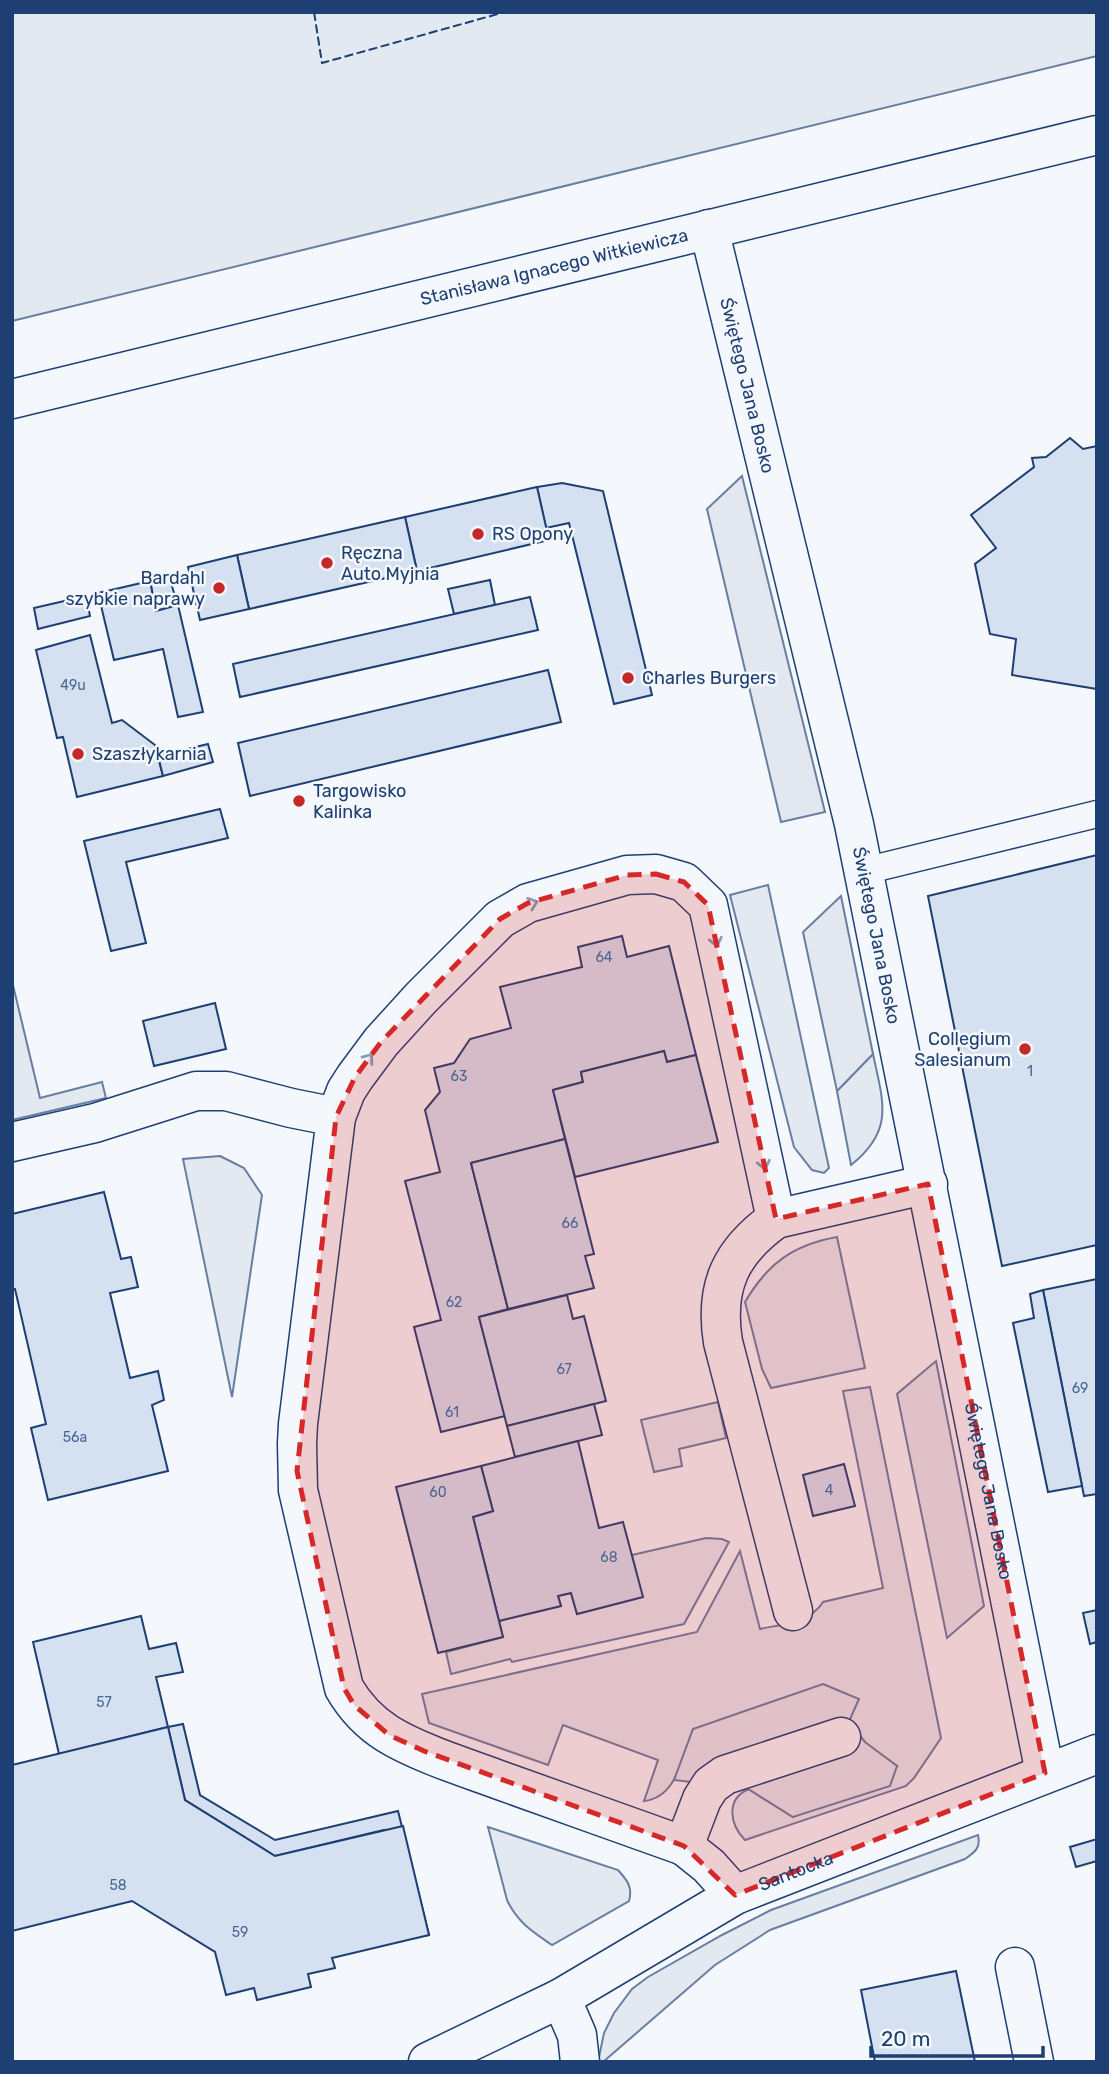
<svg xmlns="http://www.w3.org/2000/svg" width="1109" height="2074" font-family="Rubik,sans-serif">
<rect width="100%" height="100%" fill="#f4f7fb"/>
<g fill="#e3e9f0" stroke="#687fa3" stroke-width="2">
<polygon points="12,12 1097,12 1097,56 12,321"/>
<polygon points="768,885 829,1168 824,1173 812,1170 794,1147 730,895"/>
<polygon points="12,981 40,1098 102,1082 106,1098 12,1120"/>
<path d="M873,1054C883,1102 895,1130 851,1165L837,1091Z"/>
<polygon points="220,1156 244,1168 262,1195 232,1397 183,1159"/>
<path d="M837,1237L865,1368L771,1388L762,1369L745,1302C768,1263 793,1245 837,1237Z"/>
<path d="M870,1387L941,1738L914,1778L906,1786L745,1840C730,1825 725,1799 749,1789L793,1817L897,1766C880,1753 855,1741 850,1719L693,1729C683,1755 677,1798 644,1801L658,1760L563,1725L548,1765L429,1723L422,1694L697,1632L740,1551L760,1629C783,1624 810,1623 823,1602L883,1588L843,1391Z"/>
<polygon points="718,1402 726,1438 679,1449 682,1466 654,1472 641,1420"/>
<polygon points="706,1538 722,1539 729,1542 684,1624 512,1662 510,1659 451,1674 446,1652 503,1637 499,1621 561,1606 558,1596 571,1593 577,1614 642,1597 632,1555"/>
<path d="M488,1827L618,1870C627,1880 633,1887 629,1901L552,1945C533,1932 517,1922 507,1900Z"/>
<path d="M978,1835C981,1848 975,1852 965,1859L770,1930L715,1965L603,2062H598L604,2033L614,2013L632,1989L648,1977L722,1935L771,1910Z"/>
</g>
<g fill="#e3e8f0" stroke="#687fa3" stroke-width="2">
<polygon points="742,476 825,812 781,822 707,509"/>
<polygon points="841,896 873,1054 837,1091 803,932"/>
<polygon points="936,1361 984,1606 947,1638 897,1394"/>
<polygon points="823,1684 859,1699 850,1719 852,1726 865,1742 897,1766 890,1786 793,1817 748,1789 674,1780 693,1729"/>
</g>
<g fill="#d5e0f0" stroke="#1d3f73" stroke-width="2">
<polygon points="1070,438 1083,449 1097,446 1097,689 1012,675 1016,639 990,634 975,564 996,548 971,515 1034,467 1032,458 1046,457"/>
<polygon points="562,483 603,491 652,695 614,704 569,523 546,528 537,487"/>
<polygon points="537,487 549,540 417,571 405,517"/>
<polygon points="405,517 417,571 249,609 237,555"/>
<polygon points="237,555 249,609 200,620 188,567"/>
<polygon points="169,577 178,605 156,611 150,581"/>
<polygon points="490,580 495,605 454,614 448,589"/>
<polygon points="150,581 156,611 178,605 203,712 178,717 163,649 114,660 98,593"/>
<polygon points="86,596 90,616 38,629 34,608"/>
<polygon points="530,597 538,630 240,697 233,664"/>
<polygon points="90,635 112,723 122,720 155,745 163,776 77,797 63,737 57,738 36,650"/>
<polygon points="548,670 561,722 250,796 238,743"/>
<polygon points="208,744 213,762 163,776 158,756"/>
<polygon points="220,809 228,838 126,862 146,943 111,951 84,841"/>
<polygon points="1097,855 1097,1245 1002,1266 928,896"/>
<polygon points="622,936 627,957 669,946 696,1055 667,1062 664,1051 581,1072 583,1082 553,1090 565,1139 471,1163 508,1309 479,1317 505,1416 441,1432 414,1327 441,1320 405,1181 440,1172 425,1110 440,1092 434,1068 454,1063 470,1039 511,1028 500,987 582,967 578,947"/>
<polygon points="215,1003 226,1049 154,1066 143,1021"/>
<polygon points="664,1051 667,1062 696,1055 718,1142 575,1177 553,1090 583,1082 581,1072"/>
<polygon points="565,1139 594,1254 585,1256 594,1288 508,1309 471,1163"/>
<polygon points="104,1192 121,1259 131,1257 138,1287 110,1293 130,1378 158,1371 164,1400 152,1405 168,1471 48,1500 31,1428 46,1424 15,1289 12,1290 12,1214"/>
<polygon points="1097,1279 1097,1494 1084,1496 1043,1290"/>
<polygon points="1043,1290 1082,1486 1048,1492 1013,1323 1034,1318 1030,1294"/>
<polygon points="567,1295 573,1319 584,1316 606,1401 507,1426 479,1317"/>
<polygon points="594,1404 602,1435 515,1457 507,1426"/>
<polygon points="578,1441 599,1528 623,1522 643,1597 577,1614 571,1593 558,1596 561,1606 499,1621 473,1517 493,1511 481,1466"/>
<polygon points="844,1464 855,1506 813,1516 803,1475"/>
<polygon points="481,1466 493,1511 473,1517 503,1637 438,1653 396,1487"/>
<polygon points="1097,1610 1097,1642 1090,1644 1083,1613"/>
<polygon points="141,1616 149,1649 176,1643 183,1672 156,1677 168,1727 59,1754 33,1642"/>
<polygon points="183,1724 200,1795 275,1840 398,1811 429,1935 409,1939 384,1830 275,1856 185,1800 168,1727"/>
<polygon points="168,1727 185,1800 275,1856 403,1826 429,1935 332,1958 335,1968 308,1974 311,1987 257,2000 254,1988 226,1995 215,1952 132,1901 12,1931 12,1765"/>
<polygon points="1097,1839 1097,1861 1076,1867 1070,1847"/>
<polygon points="956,1971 975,2062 875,2062 861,1990"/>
</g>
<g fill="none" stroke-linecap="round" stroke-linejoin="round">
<defs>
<polyline id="service" points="864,871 1097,814"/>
<g id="minor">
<path id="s1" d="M709,229L854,824L1045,1773"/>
<polyline points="336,1117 346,1091 355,1077 381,1042 421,998 500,919 528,903 627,875 656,874 684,882 708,905 776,1219"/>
<path d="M12,1142L95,1123L196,1091H226L291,1108L336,1117L298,1424L297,1444L298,1490L344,1688C355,1707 369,1722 388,1734C419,1753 467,1768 502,1781C563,1803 623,1824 684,1846"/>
<path d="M793,1611L723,1342C714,1286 731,1251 776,1219L928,1184"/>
<polyline points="735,1895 709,1866 684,1846 702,1799 711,1785 725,1775 841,1737"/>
<polyline points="1015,1967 1034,2062"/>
<polyline points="561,1998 577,2035 580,2062"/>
<path id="s2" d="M428,2062L561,1998L735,1895L1097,1754"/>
</g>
<g id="tertiary">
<path id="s3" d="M12,399L1097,135"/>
</g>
</defs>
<use href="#service" stroke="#1d3f73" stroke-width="29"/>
<use href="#minor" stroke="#1d3f73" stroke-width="41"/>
<use href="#tertiary" stroke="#1d3f73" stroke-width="41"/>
<use href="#service" stroke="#f4f7fb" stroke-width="26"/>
<use href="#minor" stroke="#f4f7fb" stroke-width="38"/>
<use href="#tertiary" stroke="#f4f7fb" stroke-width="38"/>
<polyline stroke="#1d3f73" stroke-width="2" stroke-dasharray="9 3.5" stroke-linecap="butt" points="314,12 322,63 505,12"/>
</g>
<defs><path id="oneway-chevron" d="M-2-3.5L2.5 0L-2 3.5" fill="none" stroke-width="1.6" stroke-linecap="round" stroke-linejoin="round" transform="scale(1.75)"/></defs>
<g stroke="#889bb7">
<use href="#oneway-chevron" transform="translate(533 903) rotate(-20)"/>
<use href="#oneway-chevron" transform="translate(716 942) rotate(78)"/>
<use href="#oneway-chevron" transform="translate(369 1058) rotate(-53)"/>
<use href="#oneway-chevron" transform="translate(764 1165) rotate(78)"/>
</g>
<path fill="#d62828" fill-opacity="0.2" stroke="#d62828" stroke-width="5" stroke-dasharray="14 9" stroke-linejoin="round" d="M656,874L684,882L708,905L776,1219L928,1184L1045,1773L735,1895L684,1846L424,1751L389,1735L354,1705L344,1688L297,1471L336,1117L355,1077L381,1042L500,919L528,903L627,875Z"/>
<g fill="#c62828" stroke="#f4f7fb" stroke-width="2.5">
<circle cx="478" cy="534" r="7"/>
<circle cx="327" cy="563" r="7"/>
<circle cx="219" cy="588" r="7"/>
<circle cx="628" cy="678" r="7"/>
<circle cx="78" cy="754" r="7"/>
<circle cx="299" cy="801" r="7"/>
<circle cx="1025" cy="1049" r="7"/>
</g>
<g text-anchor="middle" stroke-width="5" stroke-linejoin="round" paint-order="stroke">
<g font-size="14" fill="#4b6792">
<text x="73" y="690">49u</text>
<text x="604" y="962">64</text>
<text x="1030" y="1076">1</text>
<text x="459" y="1081">63</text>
<text x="570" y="1228">66</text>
<text x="454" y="1307">62</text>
<text x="564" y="1374">67</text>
<text x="1080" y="1393">69</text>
<text x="452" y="1417">61</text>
<text x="75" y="1442">56a</text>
<text x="829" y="1495">4</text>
<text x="438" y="1497">60</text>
<text x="609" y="1562">68</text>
<text x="104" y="1707">57</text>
<text x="118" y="1890">58</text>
<text x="240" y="1937">59</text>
</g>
<g font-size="18" fill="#1d3f73" stroke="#f4f7fb">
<text dy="6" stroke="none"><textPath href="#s3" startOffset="558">Stanisława Ignacego Witkiewicza</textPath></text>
<text dy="6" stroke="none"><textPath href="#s1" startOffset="161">Świętego Jana Bosko</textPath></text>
<text dy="6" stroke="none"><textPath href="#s1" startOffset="726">Świętego Jana Bosko</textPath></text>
<text dy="6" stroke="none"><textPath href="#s1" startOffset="1293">Świętego Jana Bosko</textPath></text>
<text dy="6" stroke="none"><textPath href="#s2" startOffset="415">Santocka</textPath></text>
</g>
<g font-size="18" fill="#1d3f73" stroke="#f4f7fb" text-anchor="start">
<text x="492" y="540">RS Opony</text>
<text x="341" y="559">Ręczna<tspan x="341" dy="21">Auto Myjnia</tspan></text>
<text x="205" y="584" text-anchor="end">Bardahl<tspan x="205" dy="21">szybkie naprawy</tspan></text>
<text x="642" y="684">Charles Burgers</text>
<text x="92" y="760">Szaszłykarnia</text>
<text x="313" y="797">Targowisko<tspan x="313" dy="21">Kalinka</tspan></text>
<text x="1011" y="1045" text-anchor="end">Collegium<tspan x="1011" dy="21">Salesianum</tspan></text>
</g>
</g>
<rect width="1109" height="2074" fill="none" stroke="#1d3f73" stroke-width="28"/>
<path d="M871 2046v10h172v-10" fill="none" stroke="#1d3f73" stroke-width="3.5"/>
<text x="881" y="2046" font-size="21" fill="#1d3f73" stroke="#f4f7fb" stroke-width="5" paint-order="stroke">20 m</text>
</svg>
